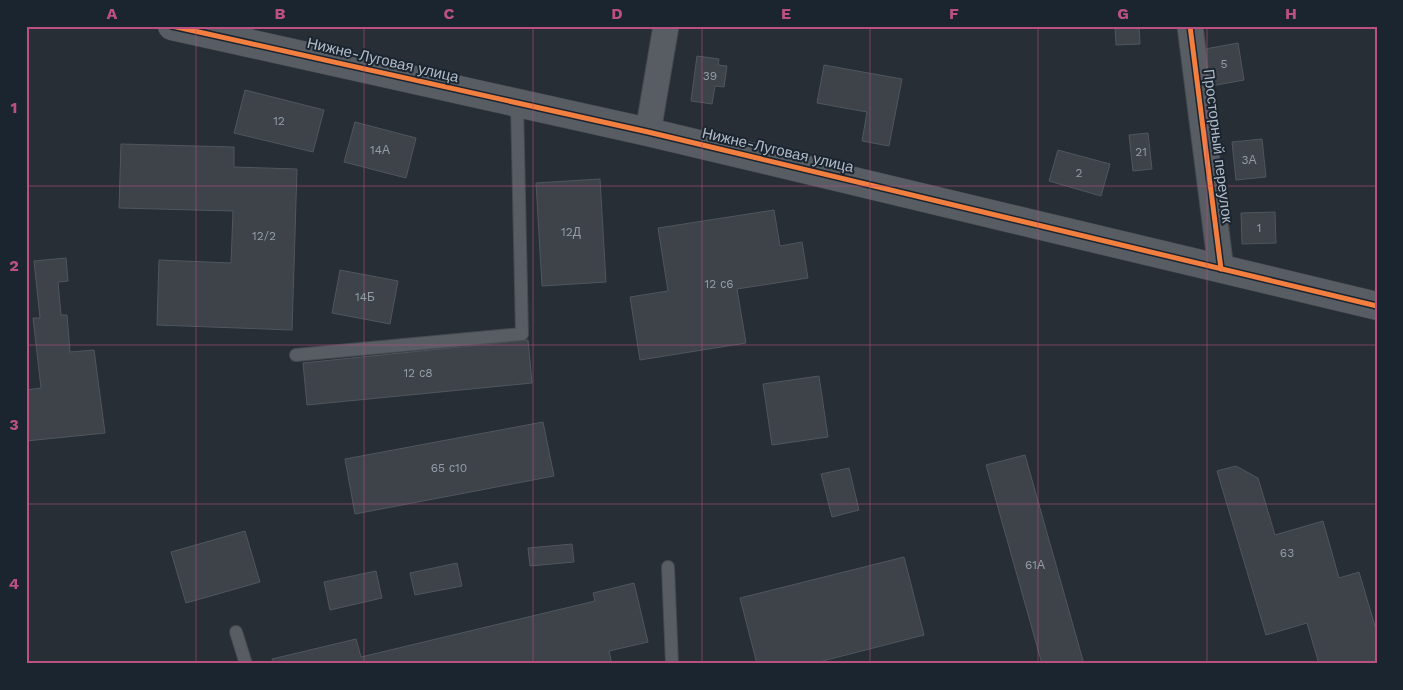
<svg xmlns="http://www.w3.org/2000/svg" width="1403" height="690" font-family="'Work Sans',sans-serif">
<rect width="100%" height="100%" fill="#282e35"/>
<g fill="#3d4349" stroke="#50565d">
<polygon points="1115,26 1139,26 1140,44 1116,45"/>
<polygon points="1238,43 1244,80 1211,86 1205,49"/>
<polygon points="697,56 719,59 718,65 727,66 724,87 715,86 712,104 691,101"/>
<polygon points="824,65 902,79 889,146 862,141 867,112 817,103"/>
<polygon points="245,90 324,110 313,152 234,133"/>
<polygon points="355,122 416,138 406,178 344,162"/>
<polygon points="1148,133 1152,169 1133,171 1129,135"/>
<polygon points="1262,139 1266,177 1236,180 1232,142"/>
<polygon points="121,144 234,147 234,167 297,169 292,330 157,325 159,260 231,263 233,211 119,208"/>
<polygon points="1058,150 1110,164 1101,196 1049,181"/>
<polygon points="600,179 606,282 542,286 536,183"/>
<polygon points="774,210 780,246 802,242 808,278 737,289 746,343 640,360 630,297 668,291 658,228"/>
<polygon points="1275,212 1276,243 1242,244 1241,213"/>
<polygon points="66,258 68,281 58,282 61,315 67,315 70,352 94,350 105,433 26,441 26,390 41,388 33,318 40,318 34,261"/>
<polygon points="340,270 398,281 390,324 332,313"/>
<polygon points="528,340 532,383 307,405 303,363"/>
<polygon points="819,376 828,437 772,445 763,384"/>
<polygon points="543,422 554,476 355,514 345,459"/>
<polygon points="1025,455 1084,664 1042,664 986,465"/>
<polygon points="1236,466 1258,478 1275,535 1323,521 1339,578 1359,572 1377,633 1377,664 1319,664 1307,623 1266,635 1217,471"/>
<polygon points="849,468 859,510 832,517 821,474"/>
<polygon points="245,531 260,582 186,603 171,552"/>
<polygon points="572,544 574,562 530,566 528,548"/>
<polygon points="904,557 924,635 811,664 757,664 740,598"/>
<polygon points="457,563 462,586 415,595 410,573"/>
<polygon points="376,571 382,598 330,610 324,582"/>
<polygon points="634,583 648,642 609,651 612,664 273,664 272,659 356,639 361,657 595,601 593,593"/>
</g>
<g fill="none" stroke-linecap="round" stroke-linejoin="round">
<defs>
<g id="service">
<polyline points="296,355 522,334 517,103"/>
<polyline points="668,567 672,664"/>
<polyline points="236,632 246,664"/>
</g>
<g id="minor">
<polyline points="1190,26 1221,269"/>
<polyline points="648,132 666,26"/>
</g>
<polyline id="tertiary" points="172,26 648,132 1377,306"/>
</defs>
<use href="#service" stroke="#464a50" stroke-width="14"/>
<use href="#minor" stroke="#464a50" stroke-width="27"/>
<use href="#tertiary" stroke="#464a50" stroke-width="29"/>
<use href="#service" stroke="#585d64" stroke-width="12"/>
<use href="#minor" stroke="#585d64" stroke-width="25"/>
<use href="#tertiary" stroke="#585d64" stroke-width="28"/>
<defs>
<g id="cycleway">
<polyline points="172,26 648,132 1377,306"/>
<polyline points="1190,26 1221,269"/>
</g>
</defs>
<use href="#cycleway" stroke="#1b2530" stroke-width="8"/>
<use href="#cycleway" stroke="#f27e40" stroke-width="5"/>
</g>
<path fill="none" stroke="#bc5181" stroke-width="1" stroke-opacity="0.55" d="M196,26V664M364,26V664M533,26V664M702,26V664M870,26V664M1038,26V664M1207,26V664M26,186H1377M26,345H1377M26,504H1377"/>
<g text-anchor="middle" stroke-width="4" stroke-linejoin="round" paint-order="stroke">
<g font-size="12" fill="#949da8">
<text x="1224" y="68">5</text>
<text x="710" y="80">39</text>
<text x="279" y="125">12</text>
<text x="380" y="154">14А</text>
<text x="1141" y="156">21</text>
<text x="1249" y="164">3А</text>
<text x="1079" y="177">2</text>
<text x="1259" y="232">1</text>
<text x="571" y="236">12Д</text>
<text x="264" y="240">12/2</text>
<text x="719" y="288">12 с6</text>
<text x="365" y="301">14Б</text>
<text x="418" y="377">12 с8</text>
<text x="449" y="472">65 с10</text>
<text x="1287" y="557">63</text>
<text x="1035" y="569">61А</text>
</g>
<g font-size="15" fill="#b1bbc7" stroke="#1b2530">
<text transform="translate(383 60) rotate(13)" y="5">Нижне-Луговая улица</text>
<text transform="translate(1218 146) rotate(83)" y="5">Просторный переулок</text>
<text transform="translate(778 150) rotate(13)" y="5">Нижне-Луговая улица</text>
</g>
</g>
<rect width="1403" height="690" fill="none" stroke="#1b2530" stroke-width="55"/>
<rect x="28" y="28" width="1348" height="634" fill="none" stroke="#bc5181" stroke-width="2"/>
<g font-size="16" text-anchor="middle" font-weight="bold" fill="#bc5181">
<text x="112" y="19">A</text>
<text x="280" y="19">B</text>
<text x="449" y="19">C</text>
<text x="617" y="19">D</text>
<text x="786" y="19">E</text>
<text x="954" y="19">F</text>
<text x="1123" y="19">G</text>
<text x="1291" y="19">H</text>
<text x="14" y="113">1</text>
<text x="14" y="271">2</text>
<text x="14" y="430">3</text>
<text x="14" y="589">4</text>
</g>
</svg>
